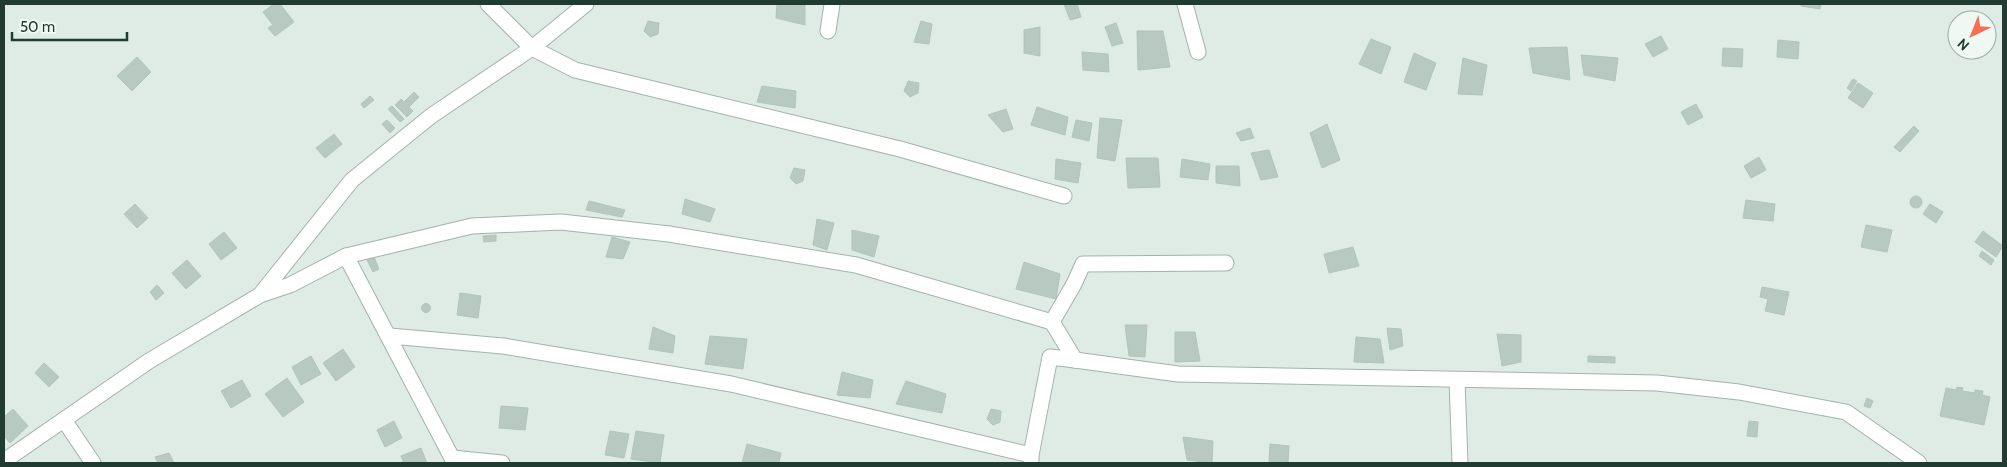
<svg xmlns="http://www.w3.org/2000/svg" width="2007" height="467" font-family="Cabin,sans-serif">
<rect width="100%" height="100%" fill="#dfebe5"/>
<g fill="#b7c9c0" stroke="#b1c5bb">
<polygon points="274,4 280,4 294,22 275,36 268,28 273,25 263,12"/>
<polygon points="777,4 805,4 805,25 776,18"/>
<polygon points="1064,4 1077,4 1081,17 1070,20"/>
<polygon points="1801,4 1821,4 1820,9 1801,6"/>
<polygon points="648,21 659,23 658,34 650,37 644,31"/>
<polygon points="921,21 932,24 929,44 914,42"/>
<polygon points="1116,23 1123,43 1112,46 1105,27"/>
<polygon points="1040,27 1040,56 1024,53 1024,30"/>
<polygon points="1137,31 1163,31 1170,67 1138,70"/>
<polygon points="1661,36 1668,49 1653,57 1645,44"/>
<polygon points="1371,39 1391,47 1381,74 1359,64"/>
<polygon points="1778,40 1799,42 1798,59 1777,57"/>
<polygon points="1567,47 1570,80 1533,73 1529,48"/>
<polygon points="1723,48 1743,49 1742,67 1722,66"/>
<polygon points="1082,52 1108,54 1109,72 1083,70"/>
<polygon points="1414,53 1436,63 1426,90 1404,82"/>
<polygon points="1581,55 1618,58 1615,81 1584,75"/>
<polygon points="137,57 151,72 132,91 117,76"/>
<polygon points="1463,58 1487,65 1482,95 1458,94"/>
<polygon points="1853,79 1857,81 1851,91 1847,88"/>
<polygon points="908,81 919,83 918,93 910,97 904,91"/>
<polygon points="1858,83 1873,93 1863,108 1848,98"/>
<polygon points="762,86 796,91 795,108 757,102"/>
<polygon points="414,92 419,97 409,107 413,111 407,117 395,105 401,99 404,102"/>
<polygon points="370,96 374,100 364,108 361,104"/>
<polygon points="1696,104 1703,117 1688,125 1681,112"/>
<polygon points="392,106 404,119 400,122 388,109"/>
<polygon points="1037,107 1068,117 1065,135 1031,125"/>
<polygon points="1006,109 1013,129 1003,132 988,115"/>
<polygon points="1100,118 1122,120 1115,161 1097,158"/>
<polygon points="387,120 395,128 390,133 382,124"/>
<polygon points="1076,120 1092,123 1089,141 1072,137"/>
<polygon points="1327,124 1340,160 1322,168 1310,133"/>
<polygon points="1914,126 1919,131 1900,152 1894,147"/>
<polygon points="1250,128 1254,138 1241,141 1236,133"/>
<polygon points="334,134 342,144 325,158 316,148"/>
<polygon points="1269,150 1278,177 1261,180 1251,153"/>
<polygon points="1759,157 1766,170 1751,178 1744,166"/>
<polygon points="1126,158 1158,158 1160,187 1128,188"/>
<polygon points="1056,159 1081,163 1078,183 1055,179"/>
<polygon points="1182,159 1210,164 1208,180 1180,177"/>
<polygon points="1216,166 1239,166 1240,186 1216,183"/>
<polygon points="794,168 805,170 803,181 796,184 790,178"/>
<circle cx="1916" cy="202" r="6"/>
<polygon points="685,199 715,209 710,222 682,214"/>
<polygon points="1746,200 1775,204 1773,221 1743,218"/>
<polygon points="589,201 625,210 622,217 586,210"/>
<polygon points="135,204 148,218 137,228 124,214"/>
<polygon points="1930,204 1943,212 1936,223 1923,214"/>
<polygon points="817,219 834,223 827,250 813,245"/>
<polygon points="1866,225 1892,230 1887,252 1861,247"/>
<polygon points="852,230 879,236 874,257 852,250"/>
<polygon points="1983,231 2003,246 1996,257 1975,242"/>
<polygon points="224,232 237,248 221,260 209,244"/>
<polygon points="496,235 496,241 484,242 483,236"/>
<polygon points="612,237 630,242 623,259 606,257"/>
<polygon points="1353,247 1359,266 1329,273 1324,254"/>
<polygon points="1982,251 1994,260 1991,265 1979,256"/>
<polygon points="374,257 379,269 373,272 367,260"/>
<polygon points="187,260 201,276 186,289 172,273"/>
<polygon points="1024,262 1060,274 1056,299 1016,289"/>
<polygon points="157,285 164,293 156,300 150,292"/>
<polygon points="1762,287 1789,292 1784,315 1765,311 1768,299 1760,297"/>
<polygon points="460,293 481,296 478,318 457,315"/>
<circle cx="426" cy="308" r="4.5"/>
<polygon points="1125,325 1147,325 1145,357 1129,356"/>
<polygon points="653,327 675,336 673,353 649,349"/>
<polygon points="1387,328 1401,329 1403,346 1390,350"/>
<polygon points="1175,332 1195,332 1200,361 1175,362"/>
<polygon points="1497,334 1521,335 1521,362 1502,366"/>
<polygon points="710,336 747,339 743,369 705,364"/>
<polygon points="1356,337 1380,339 1384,363 1354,362"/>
<polygon points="343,349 355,367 336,381 323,363"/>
<polygon points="311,356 321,374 301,385 292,367"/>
<polygon points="1588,356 1615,357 1615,363 1588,362"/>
<polygon points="44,363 59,377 49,387 35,373"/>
<polygon points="842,372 873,380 870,398 837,395"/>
<polygon points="287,378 304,402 283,417 265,394"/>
<polygon points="242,380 251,396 231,408 221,391"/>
<polygon points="906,381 946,394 942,413 896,404"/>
<polygon points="1957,387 1963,388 1962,391 1975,393 1975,390 1983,391 1982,395 1990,397 1984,425 1940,416 1946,388 1956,390"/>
<polygon points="1867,398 1873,401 1870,408 1864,406"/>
<polygon points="501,406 528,408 525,430 499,428"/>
<polygon points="13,409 28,426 10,443 4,436 4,417"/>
<polygon points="991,409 1001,411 1000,422 993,425 987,419"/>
<polygon points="394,421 402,438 385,447 377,430"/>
<polygon points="1749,421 1758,422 1757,437 1747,436"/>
<polygon points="610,431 629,434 624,458 605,455"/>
<polygon points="636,431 664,435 660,463 631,459"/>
<polygon points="1183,437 1213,441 1212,463 1187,460"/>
<polygon points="747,444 781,453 779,463 742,463"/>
<polygon points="1270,444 1289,446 1288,463 1269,463"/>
<polygon points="421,448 427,463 404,463 401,456"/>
<polygon points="169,453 174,463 158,463 155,457"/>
</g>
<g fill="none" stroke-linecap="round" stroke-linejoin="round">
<defs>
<g id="minor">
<polyline points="488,4 532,48 575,70 900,149 1064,196"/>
<polyline points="1185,4 1198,52"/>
<polyline points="828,31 832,4"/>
<polyline points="346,256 452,458 502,463"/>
<polyline points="260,295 290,285 346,256 472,226 561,222 669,234 856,265 1052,322 1075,360 1178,374 1657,383 1739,392 1846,412 1919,463"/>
<polyline points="1052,322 1074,284 1083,264 1226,263"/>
<polyline points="390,336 503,346 731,384 1031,455 1031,463"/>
<polyline points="1457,380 1460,463"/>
<polyline points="64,420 93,463"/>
<polyline points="1031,455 1050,357 1075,360"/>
<polyline points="4,461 149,361 260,295 352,180 431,116 532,48 586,4"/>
</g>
</defs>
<use href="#minor" stroke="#a2b3ac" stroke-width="17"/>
<use href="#minor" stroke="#fff" stroke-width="15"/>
</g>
<rect width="2007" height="467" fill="none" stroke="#203c32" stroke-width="10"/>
<g transform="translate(1972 35) rotate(223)"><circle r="24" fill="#f0f8f3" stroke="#9dada6"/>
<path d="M0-4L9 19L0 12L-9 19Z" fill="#f76e51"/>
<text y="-8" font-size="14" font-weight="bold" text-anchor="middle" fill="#203c32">N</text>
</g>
<path d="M12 32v8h115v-8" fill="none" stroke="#203c32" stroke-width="2.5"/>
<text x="20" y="32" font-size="15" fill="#203c32" stroke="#f0f8f3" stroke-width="4" paint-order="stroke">50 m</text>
</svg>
